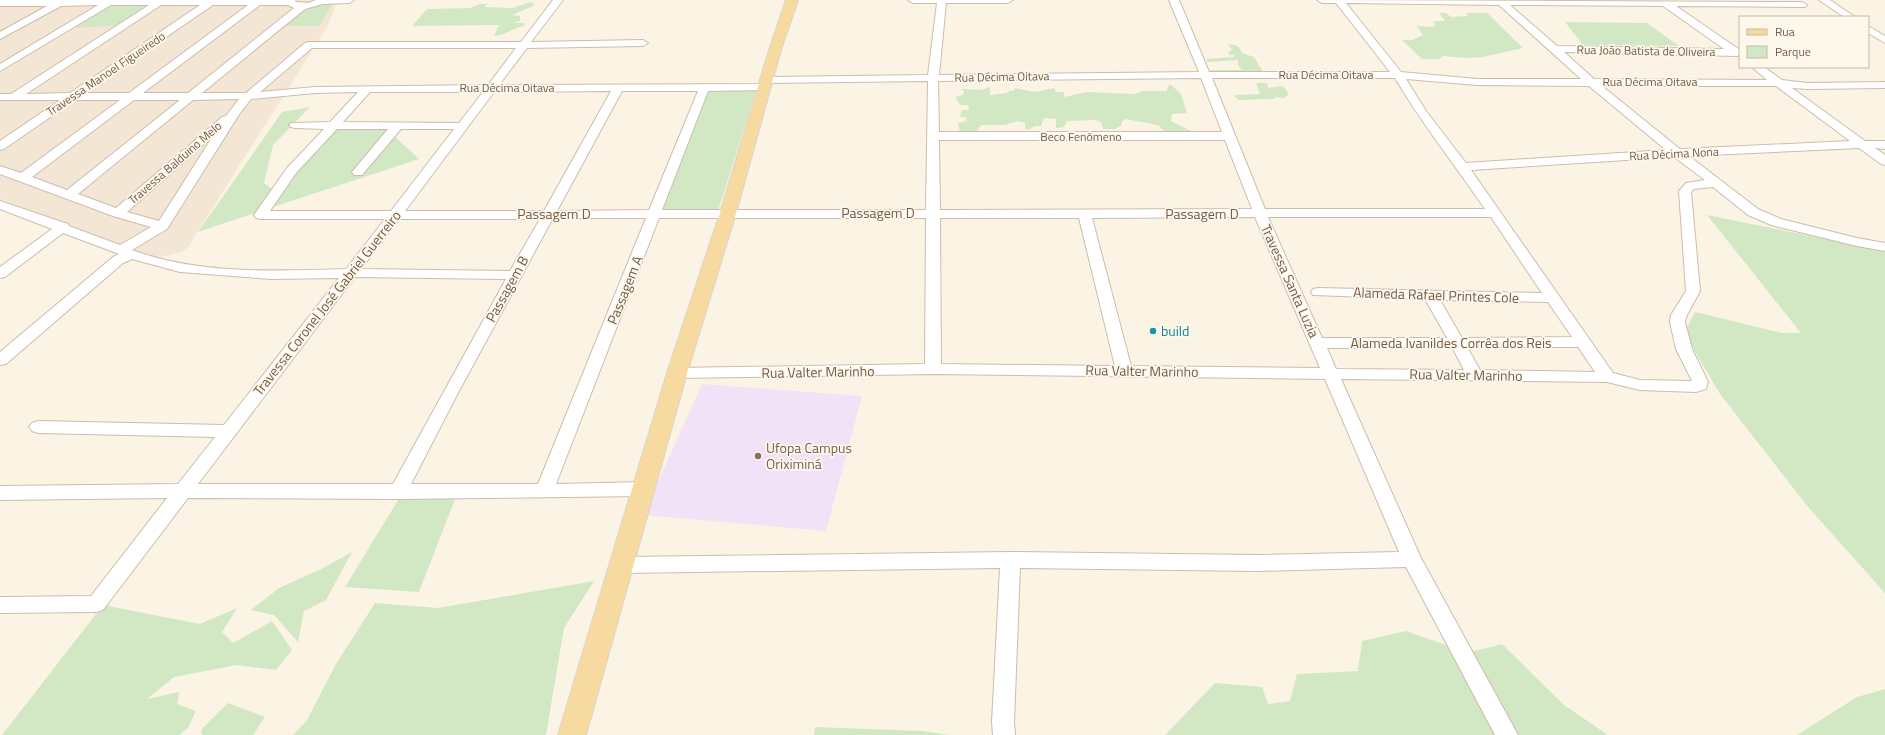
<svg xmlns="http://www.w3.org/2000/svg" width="1885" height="735" font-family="'Titillium Web',sans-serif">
<rect width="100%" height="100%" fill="#fbf4e5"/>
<polygon fill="#f3e6d4" points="0,0 338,0 327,27 188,247 182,252 162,257 152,256 0,199"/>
<polygon fill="#f1e2f8" points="702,384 862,396 826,531 643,515"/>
<g fill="#d2e8c4">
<polygon points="334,2 319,26 283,26 304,7"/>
<path d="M531,2L535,5L512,15L520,16V21L514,23H525L524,26C513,28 505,35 494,36L499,25L412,26L427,9L470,8L480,4H487L485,7L513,8Z"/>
<polygon points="108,4 149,4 115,26 70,28"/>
<polygon points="1439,13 1446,13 1451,17 1467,16 1467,13 1487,13 1523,48 1483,57 1466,58 1443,56 1438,59 1422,59 1402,40 1412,40 1423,35 1417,26 1435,27 1434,21 1445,21"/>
<polygon points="1565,22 1647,23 1679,46 1583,45"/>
<path d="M1228,44C1236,45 1239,45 1242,53L1254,57L1263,72L1213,73L1211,70H1242L1238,65V60L1208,62L1206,59L1234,57V55H1229L1228,52L1232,50Z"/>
<polygon points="1256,83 1267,83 1268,88 1283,86 1289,94 1284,98 1276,97 1274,99 1238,100 1234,95 1260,94"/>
<polygon points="1170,84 1181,94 1187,113 1172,114 1171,121 1191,131 1169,135 1158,125 1125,119 1122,122 1121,126 1115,129 1103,129 1101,122 1095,120 1067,121 1064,127 1056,128 1056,119 1044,118 1041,126 1034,126 1029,130 1025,129 1025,123 1018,121 1005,125 981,125 975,133 960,133 958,123 967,121 965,117 960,117 962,110 969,110 968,105 959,105 959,102 957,101 956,97 963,95 964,91 961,89 981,90 990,87 990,95 1008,93 1007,92 1015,90 1015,88 1035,92 1054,88 1056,92 1063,92 1065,97 1086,92 1134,94 1143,91 1166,91"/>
<polygon points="709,89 756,90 718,211 661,212"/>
<polygon points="310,107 273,145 264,183 277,192 261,211 198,232 282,112"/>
<polygon points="335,126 383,128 392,134 419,159 267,209 293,169"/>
<polygon points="1707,215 1885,251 1885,593 1808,507 1720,394 1684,333 1695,312 1782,333 1801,333"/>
<polygon points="400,497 455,499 419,592 345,587"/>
<polygon points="352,552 326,600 304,611 298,642 274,615 251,610 279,588 321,569"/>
<polygon points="594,581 564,628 546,735 293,735 307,720 336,664 375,603 438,608"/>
<polygon points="103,605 200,624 237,608 222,632 233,643 272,621 292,650 276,670 237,665 174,677 147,699 179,692 177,704 196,711 188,728 179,735 2,735"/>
<polygon points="1406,631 1449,646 1475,651 1502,644 1564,705 1608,735 1165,735 1215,683 1262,687 1268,704 1290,701 1297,674 1358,671 1362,641"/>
<polygon points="1885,689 1885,735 1797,735 1857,697"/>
<polygon points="228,703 265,717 253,735 202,735 201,730"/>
<polygon points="815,727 923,731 949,735 814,735"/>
</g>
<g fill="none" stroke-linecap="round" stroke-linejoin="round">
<defs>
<g id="minor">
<path d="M0,0H295L296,2L308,3L316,0H354L349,3L323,4L305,9L202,93H246L305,43L309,42H521L553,0H563L531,42L643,40L648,43L643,46L527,48L499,85L765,84L770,87L765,90L708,91L662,210H926L928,81L767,83L762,80L767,77L928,75L937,3H913L908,0H1013L1008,3H946L939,75L1199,72L1169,0H1179L1209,72H1390L1336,3H1322L1317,0L1802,2L1807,5L1805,7L1676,6L1740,50V55L1737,56L1564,52L1594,79L1767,80L1752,67H1764L1782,80L1807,83L1885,82V88L1807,89L1792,88L1865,141H1885V149L1875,148L1885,155V165L1881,164L1859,148L1689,156L1758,209L1781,219L1857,238L1885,243V251L1857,246L1771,225L1748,215L1713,187L1694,189L1691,192L1700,291L1687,315L1685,322L1692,349L1708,382L1706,389L1696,392L1640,390L1607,382L1341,379L1421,558L1518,735H1495L1406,567L1257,571L1020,568L1014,722L1015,735H993L992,722L1000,568L622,573L615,570L612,565L615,560L622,557L1010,552L1257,555L1399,552L1325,379L933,374L677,378L671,377L669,373L671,369L677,368L925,364L926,218H659L556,484L644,482L650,484L653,489L650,494L644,496L398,499L188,498L103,610L96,612L0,613V597L91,596L167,498L0,500V486L178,484L215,437L38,433L32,431L29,427L32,423L38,421L224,425L339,278L271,279L180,272L132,259L123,263L6,364L0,365V352L113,257L119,254L63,233L5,277L0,278V267L52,229L0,209V201L68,224L69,226L120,245L151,227L113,216L0,174V166L21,173L120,100H75L4,149L0,150V141L60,100H0V94H11L149,5H111L0,71V64L98,5L61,6L0,39V32L47,6H0ZM1346,3L1499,5L1581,79H1477L1401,72ZM161,5H200L70,93L26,94ZM213,5H248L129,93H84ZM260,5H288L294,8L188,93H143ZM1510,5L1663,6L1724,49L1557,46ZM312,48H516L488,85L315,87L260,92ZM1201,78L1222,132H939L938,81ZM1212,78H1395C1422,124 1455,165 1485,209H1265ZM1406,79L1477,85L1589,86L1666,150L1466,163L1426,111ZM1602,86H1776L1850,141L1680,149ZM611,91L544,211H405L494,92ZM622,91H698L649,210L557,211ZM358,92L330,122L291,123L289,125L291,127L295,128L324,129L287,168L254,215L256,218L261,219H385L346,269C275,271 200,275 132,250L167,229L240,113L251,99L315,93ZM370,92H483L459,123L343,122ZM239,99L226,116L222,117L116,208L78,194L193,100ZM134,100H180L67,190L32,177ZM337,129H388L352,172L354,175H362L401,129H454L391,211H270L296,173ZM213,136L159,221L127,212ZM939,140H1225L1252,209L940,210ZM1674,157L1705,180L1686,183L1679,191L1686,291L1671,315L1670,322L1676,349L1692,381L1640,380L1613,373L1471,170ZM1255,217L1320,368L1131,366L1092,218ZM1268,217H1491L1542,293L1318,288L1313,289L1311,292L1313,295L1425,299L1447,338H1322ZM553,218H646L538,484H411L459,391ZM940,218H1079L1115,366L941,364ZM399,219H540L510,271L361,269ZM355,277L506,279L393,484H198ZM1440,300L1548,302L1572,337L1462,338ZM1452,347L1464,370L1336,369L1327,348ZM1467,347H1578L1595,372L1480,370Z"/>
<polygon points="1819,0 1830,0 1855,17 1844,17"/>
<polygon points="1868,26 1885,36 1885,43 1868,33"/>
</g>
<polygon id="major" points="786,0 798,0 781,50 736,213 687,373 586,735 558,735 667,373 720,213 769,50"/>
</defs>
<use href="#minor" stroke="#cdbcac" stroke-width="2"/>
<use href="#major" stroke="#dbd4d0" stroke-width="2"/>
<use href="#minor" fill="#fff" fill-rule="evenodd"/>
<use href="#major" fill="#f7daa0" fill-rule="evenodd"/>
</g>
<circle fill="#0f9aa8" stroke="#fef8eb" stroke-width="1.5" cx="1153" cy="331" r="4"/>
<circle fill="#8d6e63" stroke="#fef8eb" stroke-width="1.5" cx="758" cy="456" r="4"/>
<g text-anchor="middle" stroke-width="3.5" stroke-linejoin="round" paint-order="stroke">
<g font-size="12" fill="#735b4b" stroke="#fef8eb">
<text transform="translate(1646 51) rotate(1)" y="4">Rua João Batista de Oliveira</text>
<text transform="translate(106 74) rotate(-34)" y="4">Travessa Manoel Figueiredo</text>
<text x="1326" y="79">Rua Décima Oitava</text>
<text transform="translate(1002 77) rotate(-1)" y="4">Rua Décima Oitava</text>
<text x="1650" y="86">Rua Décima Oitava</text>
<text x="507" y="92">Rua Décima Oitava</text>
<text x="1081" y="141">Beco Fenômeno</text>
<text transform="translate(1674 154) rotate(-3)" y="4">Rua Décima Nona</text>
<text transform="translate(175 163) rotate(-41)" y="4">Travessa Balduino Melo</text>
</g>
<g font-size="14" fill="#735b4b" stroke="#fef8eb">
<text x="878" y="218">Passagem D</text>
<text x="554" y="219">Passagem D</text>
<text x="1202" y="219">Passagem D</text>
<text transform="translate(1290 281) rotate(66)" y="5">Travessa Santa Luzia</text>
<text transform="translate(507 289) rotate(-61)" y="5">Passagem B</text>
<text transform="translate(625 290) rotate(-68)" y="5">Passagem A</text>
<text transform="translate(1436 295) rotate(2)" y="5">Alameda Rafael Printes Cole</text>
<text transform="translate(327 303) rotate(-52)" y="5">Travessa Coronel José Gabriel Guerreiro</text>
<text x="1451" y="348">Alameda Ivanildes Corrêa dos Reis</text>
<text transform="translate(1142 371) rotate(1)" y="5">Rua Valter Marinho</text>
<text transform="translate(818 372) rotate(-1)" y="5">Rua Valter Marinho</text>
<text transform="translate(1466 375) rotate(1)" y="5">Rua Valter Marinho</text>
</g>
<g font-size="14" fill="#0d838f" stroke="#fef8eb" text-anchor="start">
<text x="1161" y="336">build</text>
</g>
<g font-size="14" fill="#785e54" stroke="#fef8eb" text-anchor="start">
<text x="766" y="453">Ufopa Campus<tspan x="766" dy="16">Oriximiná</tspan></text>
</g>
</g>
<rect x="1739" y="16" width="130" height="52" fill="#fef8eb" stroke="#c6b9ab"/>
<rect x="1747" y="29" width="20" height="6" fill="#f7daa0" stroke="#c6b9ab"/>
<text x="1775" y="36" font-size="12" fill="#735b4b">Rua</text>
<rect x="1747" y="46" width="20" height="12" fill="#d2e8c4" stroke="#c6b9ab"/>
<text x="1775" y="56" font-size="12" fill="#735b4b">Parque</text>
</svg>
